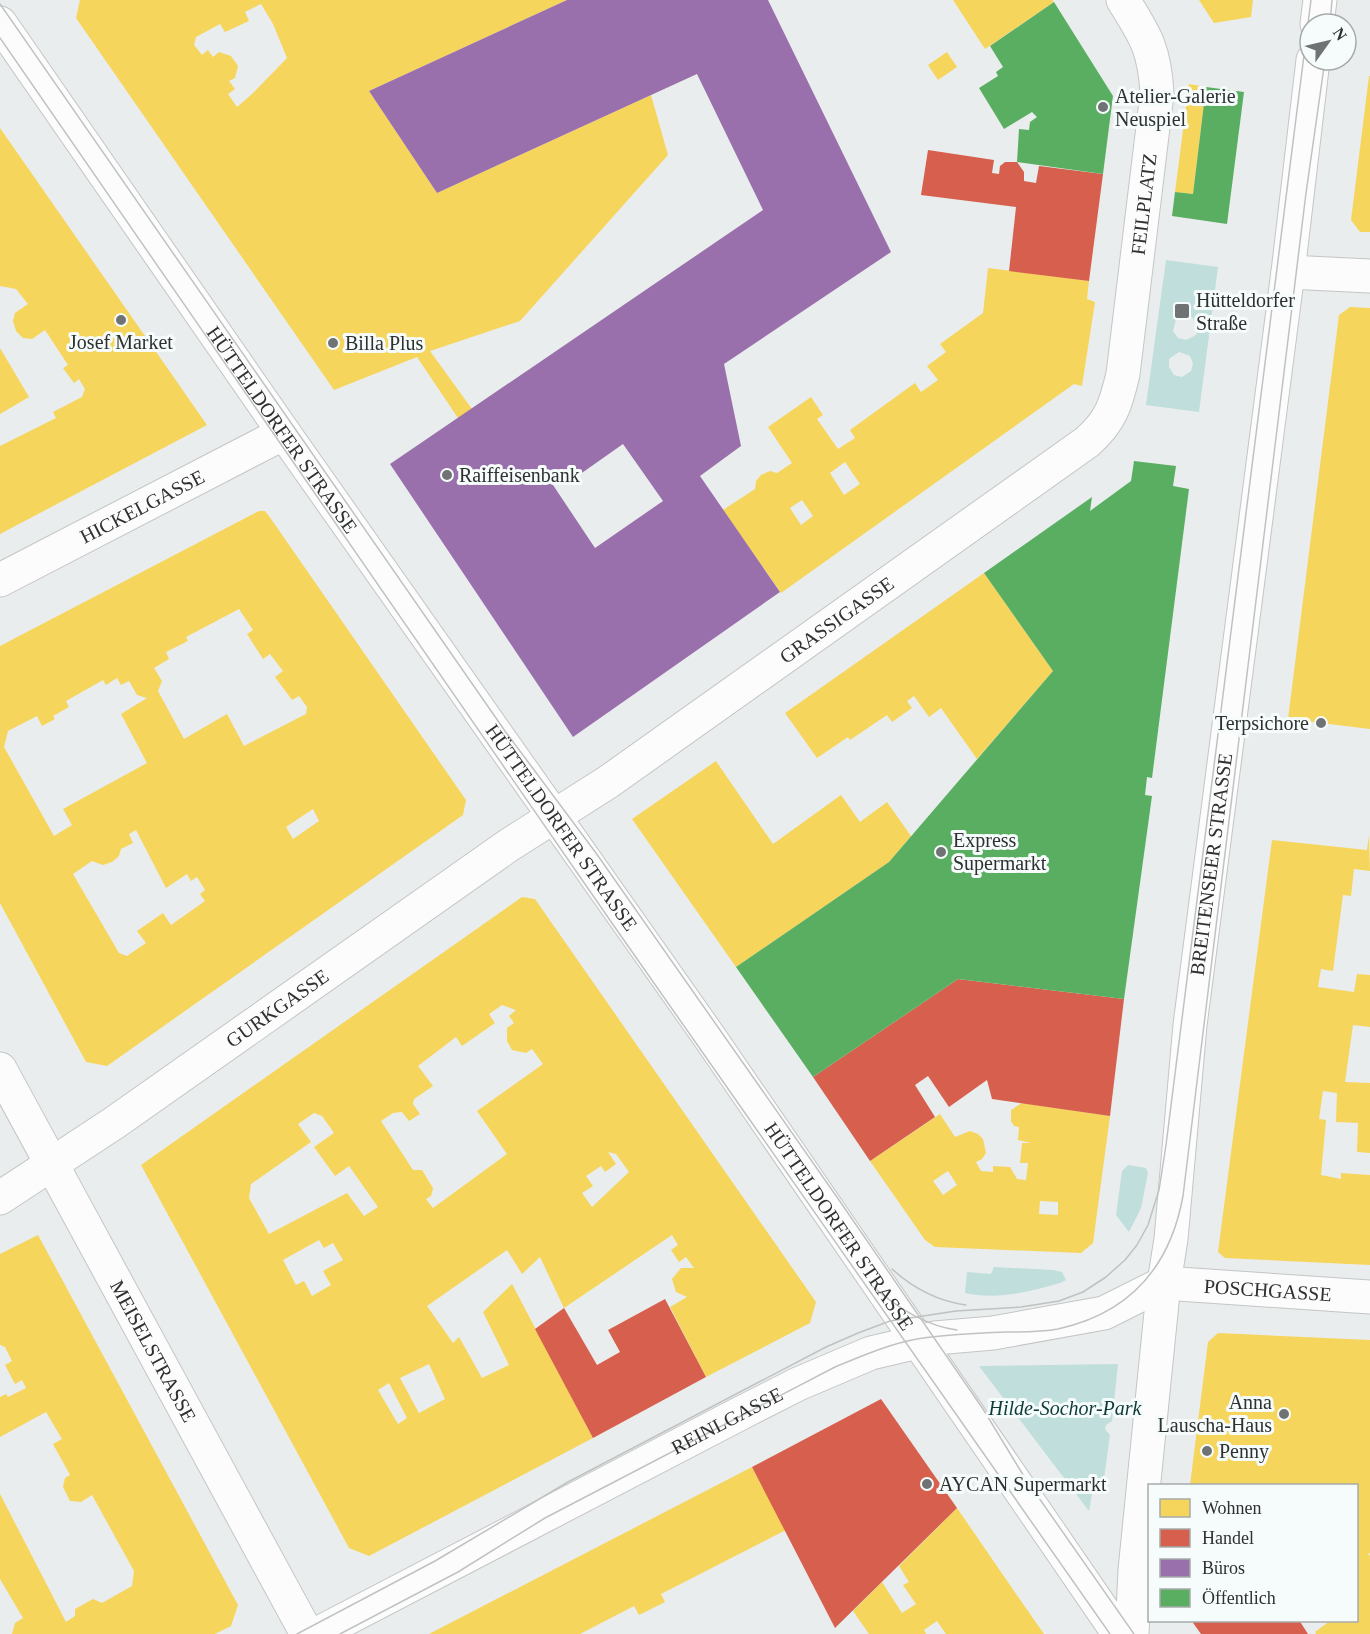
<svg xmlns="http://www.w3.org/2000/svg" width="1370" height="1634" font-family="'Times New Roman',serif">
<rect width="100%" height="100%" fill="#eaeded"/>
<g fill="#bfdedc" fill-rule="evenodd">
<path d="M1166,260L1218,267L1199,412L1146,405ZM1184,315L1192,317L1198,327L1196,335L1186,340L1178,338L1173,331L1176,319ZM1179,352L1190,356L1193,363L1191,371L1182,377L1174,375L1169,367V359Z"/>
<polygon points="1128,1165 1146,1168 1148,1173 1141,1208 1129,1232 1116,1215 1122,1171"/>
<path d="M994,1267L1053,1270L1062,1272L1066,1280L1060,1283C1029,1292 997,1300 965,1293L967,1272L991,1274Z"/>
<polygon points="1118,1364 1112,1421 1106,1425 1105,1429 1110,1435 1102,1493 1092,1494 1089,1511 979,1366"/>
</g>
<g fill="#f6d55c" fill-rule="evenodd">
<path d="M80,0H567L369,91L437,193L651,95L668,155L520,321L430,351L472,409L458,418L417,357L334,390L76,18ZM261,4L273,24L287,58L252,94L237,107L228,94L235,89L229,81L235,78L238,66L231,56L219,52L213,57L208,50L202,55L194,45L196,37L220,24L225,32L249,21L245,12Z"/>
<polygon points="953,0 1052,0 1054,2 985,49"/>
<polygon points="1199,0 1253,0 1251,17 1214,23"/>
<polygon points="947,52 957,67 938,80 928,65"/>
<polygon points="1369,76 1370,76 1370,232 1360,232 1351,220"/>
<polygon points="1189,84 1206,87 1193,194 1175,192"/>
<polygon points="0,128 207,425 0,534 0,446 56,418 53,412 82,397 85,389 79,379 74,383 63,368 68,365 45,330 32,339 23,338 16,331 13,321 15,313 28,304 16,289 0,286"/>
<path d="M988,268L1089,281L1087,299L1095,302L1082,386L1074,384L781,593L723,510L755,489L756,481L761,475L770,471L777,473L792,463L768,427L811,397L823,415L817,419L838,449L855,438L850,430L915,383L921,392L938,380L927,366L946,352L940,344L983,313ZM845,462L860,484L844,495L830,473ZM802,500L813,516L801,525L790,508Z"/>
<polygon points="1350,307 1370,308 1370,729 1288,719 1339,315"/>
<polygon points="0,348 29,397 0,414"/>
<path d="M259,511H265L269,516L466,800L463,815L107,1066L86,1062L0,903V646ZM239,609L253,630L247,634L263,659L270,654L283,671L275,677L292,700L299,696L307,707L306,714L244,746L227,714L184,739L158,691L162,681L154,668L169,659L166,652L188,641L186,637ZM117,678L121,685L129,681L137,695L147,698L121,714L147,763L63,809L72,825L54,836L4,747L8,731L37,716L42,726L55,719L53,716L69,707L66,701L103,680L106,685ZM313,809L319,821L293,839L286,827ZM136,830L166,888L187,874L191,881L197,877L205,890L200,894L205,901L171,925L163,913L137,931L146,943L127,956L119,953L73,874L92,861L103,865L112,862L119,856L121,849L133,843L129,834Z"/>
<polygon points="984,573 1053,671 977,759 941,708 929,717 914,696 907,701 912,708 892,722 887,715 850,740 848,737 817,758 785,713"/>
<polygon points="716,761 773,844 841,795 860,822 887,802 911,836 889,862 736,967 632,819"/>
<polygon points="1369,835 1370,871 1354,869 1351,896 1343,895 1333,971 1321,969 1318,987 1354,992 1357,974 1370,975 1370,1027 1353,1025 1345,1082 1370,1083 1370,1153 1357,1152 1358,1123 1336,1122 1337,1093 1323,1091 1319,1119 1326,1120 1321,1175 1341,1179 1341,1173 1370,1175 1370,1265 1225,1258 1218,1252 1272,840 1367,850"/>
<path d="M522,897L535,899L816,1302L810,1323L706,1377L670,1307L687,1297L676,1292L672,1279L681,1268H694L686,1257L679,1262L671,1250L678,1245L672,1235L564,1308L540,1257L522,1274L507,1250L427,1306L453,1343L459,1337L482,1378L509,1365L483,1312L512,1284L593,1438L369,1556L349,1548L141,1165ZM502,1005L516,1010L509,1016L514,1023L507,1028V1041L512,1050L526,1053L532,1049L543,1064L477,1111L507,1154L433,1208L426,1199L431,1196L433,1188L422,1170H413L381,1121L393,1113L402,1112L409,1121L420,1114L413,1104L414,1099L433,1086L418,1066L456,1037L462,1046L495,1023L489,1014ZM314,1113L322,1116L334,1133L314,1147L335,1176L349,1166L378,1207L364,1216L347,1193L269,1234L249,1198L251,1184L311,1142L298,1124ZM608,1152L616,1154L629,1172L592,1207L582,1193L593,1186L586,1176L601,1166L605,1172L616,1164ZM319,1240L324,1248L333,1243L343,1260L323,1271L331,1285L312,1296L304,1281L296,1285L283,1260ZM429,1364L445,1399L419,1413L400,1378ZM389,1383L407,1418L398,1424L378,1390Z"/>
<path d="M1022,1103L1110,1116L1093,1243L1081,1253L935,1247L925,1240L870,1161L940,1114L955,1137L970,1131L978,1134L983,1139L986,1153L982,1159L976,1162L981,1171L993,1172V1166L1010,1167L1017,1179L1026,1180L1028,1163H1020L1022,1143H1031L1018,1140L1019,1127L1014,1126L1011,1121V1110ZM948,1171L957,1185L943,1195L933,1181ZM1040,1201L1058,1202V1215L1039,1214Z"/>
<polygon points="38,1235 238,1605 231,1626 215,1634 12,1634 15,1623 23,1618 0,1579 0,1494 66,1622 75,1616 75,1609 93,1599 102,1603 132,1586 134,1571 92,1495 81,1502 70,1501 63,1487 65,1478 70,1475 53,1444 62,1439 46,1412 0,1437 0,1397 6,1394 8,1397 26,1388 22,1380 15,1384 5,1365 12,1361 5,1347 0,1345 0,1254"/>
<polygon points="1218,1333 1370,1340 1370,1553 1368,1554 1370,1556 1370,1634 1316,1634 1315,1632 1331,1620 1356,1620 1356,1485 1190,1485 1208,1342"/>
<polygon points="752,1467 786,1530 661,1594 665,1602 639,1615 634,1606 580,1634 429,1634"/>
<polygon points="957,1508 1021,1601 1044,1634 946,1634 937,1621 924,1630 926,1634 869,1634 853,1611 882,1582 902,1613 916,1604 903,1585 909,1582 899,1566"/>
</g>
<g fill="#d6604d">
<polygon points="928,150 994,160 992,173 999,174 1000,166 1005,162 1017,162 1024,172 1024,181 1036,183 1039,166 1103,174 1089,281 1009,271 1016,207 921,195"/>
<polygon points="958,979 1124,999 1110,1116 992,1099 987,1080 949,1107 928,1076 915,1085 935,1117 870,1161 813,1077"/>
<polygon points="665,1299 706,1377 593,1438 535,1329 564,1308 597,1365 620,1352 608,1330"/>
<polygon points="881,1399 957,1508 835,1628 752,1467"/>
<polygon points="1191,1620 1299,1620 1308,1634 1201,1634"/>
</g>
<path fill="#9970ab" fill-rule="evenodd" d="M567,0H768L891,252L724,364L741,446L700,476L780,592L573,737L390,464L763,210L697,74L437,193L369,91ZM623,444L663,501L595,548L551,482L563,474L569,482Z"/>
<g fill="#5aae61">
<polygon points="1054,2 1113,96 1103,174 1017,162 1019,129 1029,130 1030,122 1037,117 1032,112 1004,129 979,88 998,76 996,72 1003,67 990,46"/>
<polygon points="1206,87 1244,92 1227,224 1172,216 1175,192 1193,194"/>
<polygon points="1134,461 1176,466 1173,486 1189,489 1152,778 1147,777 1145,795 1152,796 1124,999 958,979 813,1077 736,967 889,862 1053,671 984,573 1092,497 1090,511 1131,481"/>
</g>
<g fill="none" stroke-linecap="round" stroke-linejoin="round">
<defs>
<g id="minor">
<polyline points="1317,24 1320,0"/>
<polyline points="1288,272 1370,276"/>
<path id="s1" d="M0,580L284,433"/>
<path id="s2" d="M0,1069L307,1634"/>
<path id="s3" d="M0,1198L114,1123L509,845L608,782L1087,442C1111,421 1116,404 1123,374L1157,94C1155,51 1146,36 1123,0"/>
<path id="s4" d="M1164,1283L1370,1297"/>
<path id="s5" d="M317,1634L741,1413L798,1384L871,1353L935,1338L993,1333L1104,1313L1164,1283"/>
<path id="s6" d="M1132,1634L1135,1570L1164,1283L1171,1239L1190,1025L1288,272L1313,60"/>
</g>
<g id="major">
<path id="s7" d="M0,23L284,433L708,1035L1119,1634"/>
</g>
</defs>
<use href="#minor" stroke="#c4c5c5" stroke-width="35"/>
<use href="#major" stroke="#c4c5c5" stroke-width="35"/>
<use href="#minor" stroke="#fcfcfc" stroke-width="33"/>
<use href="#major" stroke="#fcfcfc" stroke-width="33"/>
<g stroke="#c0c2c2" stroke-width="1.5">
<polyline points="0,4 505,731 596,853 839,1200 983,1409 1025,1478 1134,1634"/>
<polyline points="1330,24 1332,0"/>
<polyline points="0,38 614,926 1110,1634"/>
<path d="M892,1269C914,1289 937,1301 966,1305"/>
<path d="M871,1285C895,1306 926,1326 957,1330"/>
<path d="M297,1634L435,1561L568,1482L826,1347L858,1333L890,1321L956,1311L1021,1307L1059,1301L1083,1292L1106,1277L1125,1260L1137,1245L1148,1225L1159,1190L1166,1145C1212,763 1266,382 1311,0"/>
<path d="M340,1634L458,1572L545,1518L835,1367C862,1356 889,1344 917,1339C947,1334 978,1333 1008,1332C1024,1332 1042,1332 1058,1329C1130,1313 1170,1267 1183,1196L1306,193L1325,60"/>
</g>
</g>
<g fill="#707373" stroke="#f6fcfb" stroke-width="2">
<circle cx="1103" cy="107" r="6"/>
<rect x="1174" y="303" width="16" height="16" rx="3"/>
<circle cx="121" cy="320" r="6"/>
<circle cx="333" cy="343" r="6"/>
<circle cx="447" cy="475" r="6"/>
<circle cx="1321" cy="723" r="6"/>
<circle cx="941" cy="852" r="6"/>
<circle cx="1284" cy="1414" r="6"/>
<circle cx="1207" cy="1451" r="6"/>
<circle cx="927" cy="1484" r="6"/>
</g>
<g text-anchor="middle" stroke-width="6" stroke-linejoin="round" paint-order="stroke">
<g font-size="20" fill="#2f3131" stroke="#f6fcfb" text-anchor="start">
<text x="1115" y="103">Atelier-Galerie<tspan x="1115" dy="23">Neuspiel</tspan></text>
<text x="1196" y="307">Hütteldorfer<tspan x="1196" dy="23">Straße</tspan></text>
<text x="121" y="349" text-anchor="middle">Josef Market</text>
<text x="345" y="350">Billa Plus</text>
<text x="459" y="482">Raiffeisenbank</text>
<text x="1309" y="730" text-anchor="end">Terpsichore</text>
<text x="953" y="847">Express<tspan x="953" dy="23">Supermarkt</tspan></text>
<text x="1272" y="1409" text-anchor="end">Anna<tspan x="1272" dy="23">Lauscha-Haus</tspan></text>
<text x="1219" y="1458">Penny</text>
<text x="939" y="1491">AYCAN Supermarkt</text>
</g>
<g font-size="20" fill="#2f3131" stroke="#f6fcfb">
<text dy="7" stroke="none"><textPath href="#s3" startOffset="1574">FEILPLATZ</textPath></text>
<text dy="7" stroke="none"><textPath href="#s7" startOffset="495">HÜTTELDORFER STRASSE</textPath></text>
<text dy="7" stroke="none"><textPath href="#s1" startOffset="160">HICKELGASSE</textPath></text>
<text dy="7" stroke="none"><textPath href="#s3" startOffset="1017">GRASSIGASSE</textPath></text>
<text dy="7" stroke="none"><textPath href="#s7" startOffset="981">HÜTTELDORFER STRASSE</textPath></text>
<text dy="7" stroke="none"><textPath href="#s6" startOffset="774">BREITENSEER STRASSE</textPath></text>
<text dy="7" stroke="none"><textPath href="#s3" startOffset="336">GURKGASSE</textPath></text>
<text dy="7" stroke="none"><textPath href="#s7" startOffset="1467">HÜTTELDORFER STRASSE</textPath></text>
<text dy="7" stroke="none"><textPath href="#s4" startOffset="104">POSCHGASSE</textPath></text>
<text dy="7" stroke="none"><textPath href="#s2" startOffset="321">MEISELSTRASSE</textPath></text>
<text dy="7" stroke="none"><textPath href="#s5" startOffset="462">REINLGASSE</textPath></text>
</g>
<g font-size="20" font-style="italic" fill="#0e3a39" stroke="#f6fcfb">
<text x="1065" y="1415">Hilde-Sochor-Park</text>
</g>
</g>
<rect x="1148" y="1484" width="210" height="138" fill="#f6fcfb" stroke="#a6abaa" stroke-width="1.5"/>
<rect x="1160" y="1499" width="30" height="18" fill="#f6d55c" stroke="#a6abaa" stroke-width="1.5"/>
<text x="1202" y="1514" font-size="18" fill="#2f3131">Wohnen</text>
<rect x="1160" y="1529" width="30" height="18" fill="#d6604d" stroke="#a6abaa" stroke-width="1.5"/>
<text x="1202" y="1544" font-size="18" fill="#2f3131">Handel</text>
<rect x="1160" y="1559" width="30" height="18" fill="#9970ab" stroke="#a6abaa" stroke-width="1.5"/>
<text x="1202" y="1574" font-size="18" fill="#2f3131">Büros</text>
<rect x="1160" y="1589" width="30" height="18" fill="#5aae61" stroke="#a6abaa" stroke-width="1.5"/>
<text x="1202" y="1604" font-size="18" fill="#2f3131">Öffentlich</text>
<g transform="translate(1328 42) rotate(56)"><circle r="28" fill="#f6fcfb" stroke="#a6abaa" stroke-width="1.5"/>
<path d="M0-4.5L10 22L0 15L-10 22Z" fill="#707373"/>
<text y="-9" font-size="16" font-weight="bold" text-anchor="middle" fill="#2f3131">N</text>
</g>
</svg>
